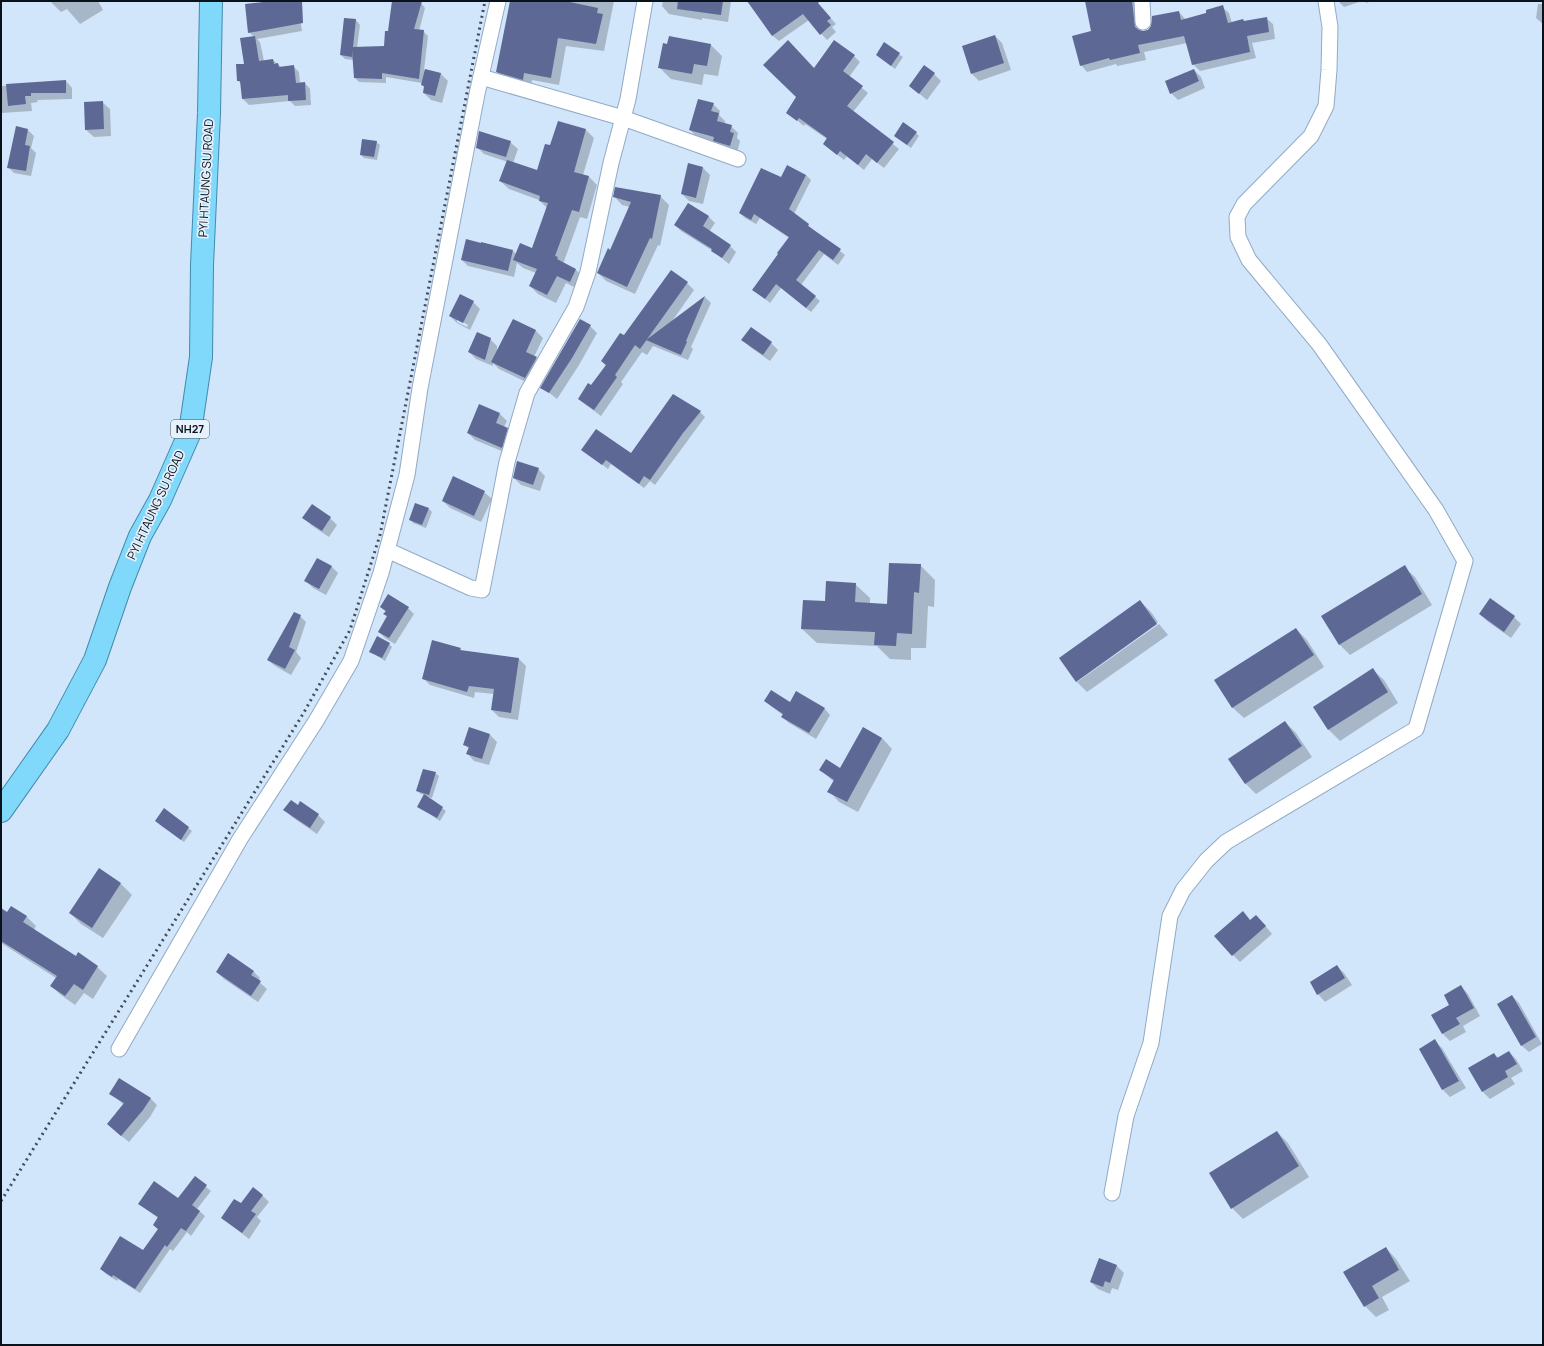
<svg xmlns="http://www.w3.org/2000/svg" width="1544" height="1346" font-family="Manrope,sans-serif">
<rect width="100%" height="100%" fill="#d1e5fb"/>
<g fill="#0003" fill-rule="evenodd">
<polygon points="50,1 98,1 103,10 80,24 67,9 61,12"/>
<polygon points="393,1 412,1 421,3 425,8 419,31 423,31 428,36 424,70 441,74 448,81 442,103 431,100 424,93 425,88 422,85 422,83 386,77 386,83 359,82 354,77 354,60 345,59 341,55 356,20 360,25 357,48 385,47 389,32"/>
<polygon points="511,1 614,1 604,51 566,46 559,85 532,80 531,87 505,80 497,72"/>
<polygon points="663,1 731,1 728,22 702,18 702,20 669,14 662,6"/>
<polygon points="748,1 815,1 836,24 832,27 836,32 827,40 809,20 779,41 773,36"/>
<polygon points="1086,1 1137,1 1140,30 1144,32 1179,12 1186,20 1208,14 1222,7 1229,13 1232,23 1266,18 1273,24 1275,39 1252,43 1256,58 1200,71 1193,64 1187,43 1144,52 1146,60 1117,66 1116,64 1087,72 1081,65 1092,32"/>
<polygon points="1338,1 1362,1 1344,7"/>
<polygon points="1364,1 1371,1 1367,3"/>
<polygon points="1538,4 1543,4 1543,24 1536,18"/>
<polygon points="299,13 302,31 257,39 260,42 264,61 273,60 281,67 293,66 299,72 300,83 305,83 310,89 311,105 295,106 290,101 249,105 243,99 242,84 238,81 245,65 254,37 249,32"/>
<polygon points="995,36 1002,43 1011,70 979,81 972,74"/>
<polygon points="884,44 903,57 895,69 877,55"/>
<polygon points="711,45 722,56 718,76 704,74 702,85 671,79 660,68"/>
<polygon points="854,56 860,62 849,77 868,93 853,112 899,149 884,168 872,159 864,170 847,156 844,160 824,144 827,139 805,124 804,126 787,112 814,69"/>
<polygon points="1194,70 1201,77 1205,88 1178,100 1171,93"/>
<polygon points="934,74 941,81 927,100 910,86"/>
<polygon points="66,81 72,88 72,99 37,100 38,102 31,103 32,111 1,113 1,86"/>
<polygon points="102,102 110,109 111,136 94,137 86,130"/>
<polygon points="713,104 720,111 719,115 725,121 725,124 731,126 738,133 737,138 740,141 737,153 722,148 716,142 697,137 690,130"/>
<polygon points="28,130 34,136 31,148 36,153 31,176 14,173 8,167"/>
<polygon points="586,130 594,138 583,175 589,177 597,185 587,219 580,217 563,264 576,270 584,278 578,289 566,283 556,303 538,294 530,286 536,273 523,268 517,263 514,277 468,266 462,260 513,251 517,255 533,249 547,208 539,200 509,189 500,181 508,162 484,154 477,147 510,142 518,149 513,163 538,171 550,146"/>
<polygon points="916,133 919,136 911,148 895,136"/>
<polygon points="376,142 380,145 377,160 364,158 361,155"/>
<polygon points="703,168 710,175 703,204 689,201 682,194"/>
<polygon points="806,175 811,180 794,214 845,255 838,265 824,254 801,285 820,301 811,312 781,288 770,303 754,290 789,238 760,218 756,224 745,218 740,213 781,179"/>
<polygon points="614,196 660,196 669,205 660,246 658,245 635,294 606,281 598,273 611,251 630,207 622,205"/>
<polygon points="688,204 709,217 715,223 709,232 730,246 736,252 729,264 713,251 681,231 675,225"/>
<polygon points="687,283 694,290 670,324 705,297 711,303 691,347 693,349 688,360 653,346 647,355 642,352 621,382 623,384 601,416 586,405 579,399 591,387 606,366 602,361 624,337"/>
<path d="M473,302L480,309L470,330L457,323L450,316ZM457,319L468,325L467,327L457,322Z"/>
<polygon points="513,320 536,331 543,338 534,357 544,365 532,385 499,369 493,363 493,366 476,359 469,352 490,339 497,346 497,352"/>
<polygon points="590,326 597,333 579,365 557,399 542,387"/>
<polygon points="751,328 771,343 778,350 770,361 750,347 743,340"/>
<polygon points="700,412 705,417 655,485 650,481 644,488 611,464 608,469 583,450 631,455"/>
<polygon points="500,414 507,421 504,427 514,436 509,454 475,440 468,433"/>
<polygon points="538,469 545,476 540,491 521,485 514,478"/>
<polygon points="484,492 492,499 481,522 450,508 443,501"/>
<polygon points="429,509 432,512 426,528 413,523 410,519"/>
<polygon points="304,518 330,518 337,525 329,537 311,525"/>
<polygon points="920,565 935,580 934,607 928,606 926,648 911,648 911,660 890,659 877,646 817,643 802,629 855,584 870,598 870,604 888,605"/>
<polygon points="331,566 338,573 326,595 313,588 306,581"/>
<polygon points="1404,567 1415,577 1432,605 1350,655 1339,644"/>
<polygon points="1140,601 1151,612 1158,622 1077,680 1077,682 1060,658"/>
<polygon points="381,607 408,608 414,614 395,644 385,638 379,632 387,617 385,614 386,612"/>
<polygon points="1480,614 1514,617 1521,624 1511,638 1487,621"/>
<polygon points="300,616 306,622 296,652 301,658 291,675 275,666 268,660"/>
<polygon points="1159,624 1168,635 1087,692 1077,682"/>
<polygon points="1296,629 1307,640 1324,667 1244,718 1233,708 1216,681"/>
<polygon points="389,644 392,647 385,661 370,651"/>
<polygon points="460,649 463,652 519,659 526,666 518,720 499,717 492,710 494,694 475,692 474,698 430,685 423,678"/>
<polygon points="1373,670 1384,680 1398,703 1340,741 1329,730 1314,707"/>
<polygon points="765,701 824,708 830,715 816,739 789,723 782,717 783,715 772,707"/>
<polygon points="1285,722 1296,733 1312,757 1256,794 1245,783"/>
<polygon points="863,728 882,738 892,749 858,812 839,802 829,791 834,782 820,769 840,770"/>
<polygon points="490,735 497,742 489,765 474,761 467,753 469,749 464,744"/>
<polygon points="435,773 439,776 432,798 426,796 446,811 440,821 419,807 425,795 421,794 417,791"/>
<polygon points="298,806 318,815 325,822 317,834 292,817 285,810"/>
<polygon points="164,809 192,831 184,842 159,824"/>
<polygon points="99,869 121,884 132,895 103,938 81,924 70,913"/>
<polygon points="8,913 26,916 36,926 34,930 76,957 97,967 107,976 93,999 84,993 75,1005 61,995 51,986 56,978 1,943 1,914"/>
<polygon points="1251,921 1263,923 1272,934 1240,962 1233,955"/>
<polygon points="1337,966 1344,973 1352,985 1325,1002 1318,994 1311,983"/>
<polygon points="253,971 260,978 258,981 267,989 258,1002 224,979 217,972"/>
<polygon points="1461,986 1468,994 1480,1016 1463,1026 1466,1032 1450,1041 1443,1034 1433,1016 1451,1005"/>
<polygon points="1512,996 1519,1003 1542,1044 1529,1052 1521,1045"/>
<polygon points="1435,1041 1442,1048 1466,1088 1450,1097 1443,1090 1420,1050"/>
<polygon points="1509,1052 1516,1059 1523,1071 1511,1078 1515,1084 1490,1099 1483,1092 1469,1069 1494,1054 1499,1058"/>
<polygon points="110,1093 150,1098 157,1105 150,1117 129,1142 115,1131 124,1105"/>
<polygon points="1277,1132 1288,1143 1309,1177 1243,1219 1232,1208"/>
<polygon points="195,1178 211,1191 197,1209 205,1216 191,1236 187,1232 173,1251 170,1249 140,1293 118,1279 117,1281 106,1274 101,1269 143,1252 158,1230 154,1225 158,1218 139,1204 178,1200"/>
<polygon points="262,1195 269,1202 257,1217 261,1221 249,1239 222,1218 241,1205"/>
<polygon points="1386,1248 1396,1259 1410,1281 1382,1297 1389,1310 1376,1317 1365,1306 1345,1272"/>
<polygon points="1100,1259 1117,1266 1124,1273 1118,1290 1112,1288 1110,1294 1098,1289 1091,1282"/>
</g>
<g fill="#5d6895">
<polygon points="273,1 302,1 303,23 248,33 245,4"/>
<polygon points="392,1 422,1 414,29 424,30 419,79 382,73 382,79 354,78 352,50 352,57 340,55 344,18 356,19 353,47 384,46 385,31 388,31"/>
<polygon points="510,1 565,1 598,8 597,13 603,14 596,44 558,38 551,78 524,73 523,80 496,72"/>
<polygon points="678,1 723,1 721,15 677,9"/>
<polygon points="747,1 820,1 818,3 831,18 827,21 831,25 820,35 803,14 772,36"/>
<polygon points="1085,1 1132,1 1135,27 1139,30 1143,31 1148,30 1151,26 1152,16 1179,11 1181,20 1206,13 1206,10 1223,5 1228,23 1243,19 1244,21 1267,17 1269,32 1247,36 1250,52 1192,65 1184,36 1138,45 1140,53 1110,60 1109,58 1080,66 1072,36 1091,31"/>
<polygon points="995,35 1004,63 971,74 962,46"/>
<polygon points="255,36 259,61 273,59 274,64 278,63 279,67 294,65 296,83 305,82 306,100 288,101 288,95 242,99 240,81 237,81 236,64 244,64 240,38"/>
<polygon points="669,36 711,44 707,66 694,64 692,74 658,68 663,43 667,44"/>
<polygon points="788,40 814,68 834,40 855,55 843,71 863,86 847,106 894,142 877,163 866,154 858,165 840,151 837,155 823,144 827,138 799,118 797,121 786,113 796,97 763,65"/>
<polygon points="884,42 900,53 891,66 876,55"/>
<polygon points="924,65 935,73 919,94 909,86"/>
<polygon points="425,69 441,73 435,96 423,93 424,86 421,85"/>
<polygon points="1194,69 1199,81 1170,94 1165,81"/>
<polygon points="66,80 66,93 31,93 31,96 25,96 26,104 8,106 6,84"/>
<polygon points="698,99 714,103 711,111 719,113 717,121 732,125 730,132 734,133 730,146 713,141 714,137 689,130"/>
<polygon points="103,101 104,129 85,130 84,102"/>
<polygon points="558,121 586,129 574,172 589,176 579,212 572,210 555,256 558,257 557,259 576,269 570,282 557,276 547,295 529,286 537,269 513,260 520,243 532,248 548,203 539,201 540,196 499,181 507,160 537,170 545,144 550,145"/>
<polygon points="903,122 917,132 907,145 894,136"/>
<polygon points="16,126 28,129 25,145 30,146 26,171 7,168"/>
<polygon points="479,131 511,141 506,157 476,148"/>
<polygon points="362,139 377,141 374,157 360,155"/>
<polygon points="688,163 703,167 696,198 681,194"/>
<polygon points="787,165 806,175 789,209 809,224 808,226 841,249 833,260 819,250 796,280 816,296 806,308 776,284 765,299 752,290 778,254 777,253 789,237 754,214 751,220 739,213 761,168 781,177"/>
<polygon points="615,187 661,195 652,239 650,238 627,287 597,273 608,248 610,250 631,202 613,197"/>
<polygon points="688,203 709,216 703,226 731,245 722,258 711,251 712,249 674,225"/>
<polygon points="466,239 481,243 481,242 513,250 508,271 461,260"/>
<polygon points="671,270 688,282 640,349 635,345 615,375 617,377 594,410 578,399 588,383 591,385 606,365 601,361 620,333 624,335"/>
<polygon points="460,294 474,301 463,323 449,316"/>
<polygon points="705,296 686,341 687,342 681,355 646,340"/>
<polygon points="513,319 536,330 526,352 537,357 525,378 491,362"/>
<polygon points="580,319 591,325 572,358 549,393 540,388"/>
<polygon points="751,327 772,342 763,355 741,340"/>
<polygon points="477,332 491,338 485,360 468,352"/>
<polygon points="673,394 701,411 683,433 650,480 644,476 639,484 606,460 602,465 581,450 596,429 631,453"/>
<polygon points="479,404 500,413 496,423 508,428 502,448 467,433"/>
<polygon points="517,461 539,468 533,485 513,478"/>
<polygon points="453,476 485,491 474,516 442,501"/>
<polygon points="415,503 429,508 422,525 409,520"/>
<polygon points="312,504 331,517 322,531 302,518"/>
<polygon points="317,558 332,566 319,589 304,581"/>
<polygon points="889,563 921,564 919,593 914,592 912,634 897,633 896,646 874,645 875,632 801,629 803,600 825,601 826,581 856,583 855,602 887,604"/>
<polygon points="1405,565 1422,594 1339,645 1321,616"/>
<polygon points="388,594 409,607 389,638 378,632 387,616 383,614 386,611 380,607"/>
<polygon points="1490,598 1515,616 1504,632 1479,614"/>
<polygon points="1140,600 1157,624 1076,682 1059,658"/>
<polygon points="294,612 301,615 289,647 295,650 285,669 267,660"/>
<polygon points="1296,628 1314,655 1232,708 1214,680"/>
<polygon points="377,636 390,643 382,658 369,652"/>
<polygon points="432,640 461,648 460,650 519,658 511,713 491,710 494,689 469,686 467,692 422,679"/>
<polygon points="1373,668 1388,692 1328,730 1313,707"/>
<polygon points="771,690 790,702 796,691 825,708 809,733 781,717 783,714 764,701"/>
<polygon points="1285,721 1302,746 1245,784 1228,759"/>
<polygon points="469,727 490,734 482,759 466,754 469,747 463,745"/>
<polygon points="863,727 882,738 847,802 827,792 834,780 819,770 826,759 840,768"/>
<polygon points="423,769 436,772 429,795 416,791"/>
<polygon points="424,794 443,807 437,818 417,807"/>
<polygon points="291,800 298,805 300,801 319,814 310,828 283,810"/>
<polygon points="164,808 189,827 181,840 155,821"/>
<polygon points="99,868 121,883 92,928 69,913"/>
<polygon points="11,906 27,916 23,922 76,956 78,952 98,966 83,990 74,984 65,996 50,986 57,976 1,941 1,908 7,912"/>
<polygon points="1243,911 1250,920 1256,915 1266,926 1232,956 1214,936"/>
<polygon points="228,953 254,971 251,975 261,981 251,996 216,972"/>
<polygon points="1337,965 1345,978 1317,995 1310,982"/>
<polygon points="1461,985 1474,1008 1456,1018 1460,1024 1442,1034 1431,1015 1449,1005 1444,995"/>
<polygon points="1512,995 1536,1037 1521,1046 1497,1004"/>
<polygon points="1435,1039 1459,1081 1442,1090 1419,1049"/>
<polygon points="1509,1051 1517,1064 1505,1071 1508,1077 1482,1092 1468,1068 1494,1053 1497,1058"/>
<polygon points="119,1078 151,1098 143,1110 121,1136 107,1124 124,1103 109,1094"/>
<polygon points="1277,1131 1299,1166 1231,1209 1209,1173"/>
<polygon points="195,1176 207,1185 192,1205 200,1211 186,1231 181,1228 167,1247 165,1245 135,1289 113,1275 112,1277 100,1269 120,1236 143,1250 158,1229 153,1225 158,1217 138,1204 154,1181 178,1198"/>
<polygon points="253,1187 263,1195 251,1211 256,1214 242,1233 221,1218 234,1199 241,1203"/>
<polygon points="1386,1247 1399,1270 1372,1286 1379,1298 1364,1307 1343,1272"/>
<polygon points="1099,1258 1117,1265 1110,1283 1105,1281 1103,1287 1090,1282"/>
</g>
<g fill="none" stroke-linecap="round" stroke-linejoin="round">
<defs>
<g id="minor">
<polyline points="1142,1 1143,22"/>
<polyline points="481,77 623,118 738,159"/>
<polyline points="387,550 471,588 482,590 507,462 527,393 576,307 588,272 611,163 628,99 645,1"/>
<polyline points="119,1049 240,839 316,721 351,661 381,573 407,475 420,388 477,94 498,1"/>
<polyline points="1112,1193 1126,1116 1151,1043 1170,916 1183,890 1206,861 1226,842 1416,729 1465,561 1436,510 1319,344 1249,260 1238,237 1237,217 1244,204 1311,136 1326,106 1329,70 1330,27 1326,1"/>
</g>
<polyline id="trunk" points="1,811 58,730 95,660 120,587 140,536 160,500 190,432 201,357 202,265 209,113 211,1"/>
</defs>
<use href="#minor" stroke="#92aac4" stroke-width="17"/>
<use href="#trunk" stroke="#428cab" stroke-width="24"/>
<use href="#minor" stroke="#fff" stroke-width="15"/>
<use href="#trunk" stroke="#80d8fa" stroke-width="22"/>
<polyline stroke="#414d5a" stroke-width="3" stroke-dasharray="2 4" stroke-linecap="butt" points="1,1201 303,714 350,630 380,535 485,1"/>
</g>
<g text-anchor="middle" stroke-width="3.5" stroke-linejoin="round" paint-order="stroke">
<rect fill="#e7f1fc" stroke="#4c555e" stroke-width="1" x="171" y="420" width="38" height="18" rx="3"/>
<g font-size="11" font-weight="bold" fill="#09121b">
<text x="190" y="433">NH27</text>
</g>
<g font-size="12" fill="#09121b" stroke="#e7f1fc">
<text transform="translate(206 178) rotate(-87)" y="4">PYI HTAUNG SU ROAD</text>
<text transform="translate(156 505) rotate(-65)" y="4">PYI HTAUNG SU ROAD</text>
</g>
</g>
<rect width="1544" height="1346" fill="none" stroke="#09121b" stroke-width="4"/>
</svg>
